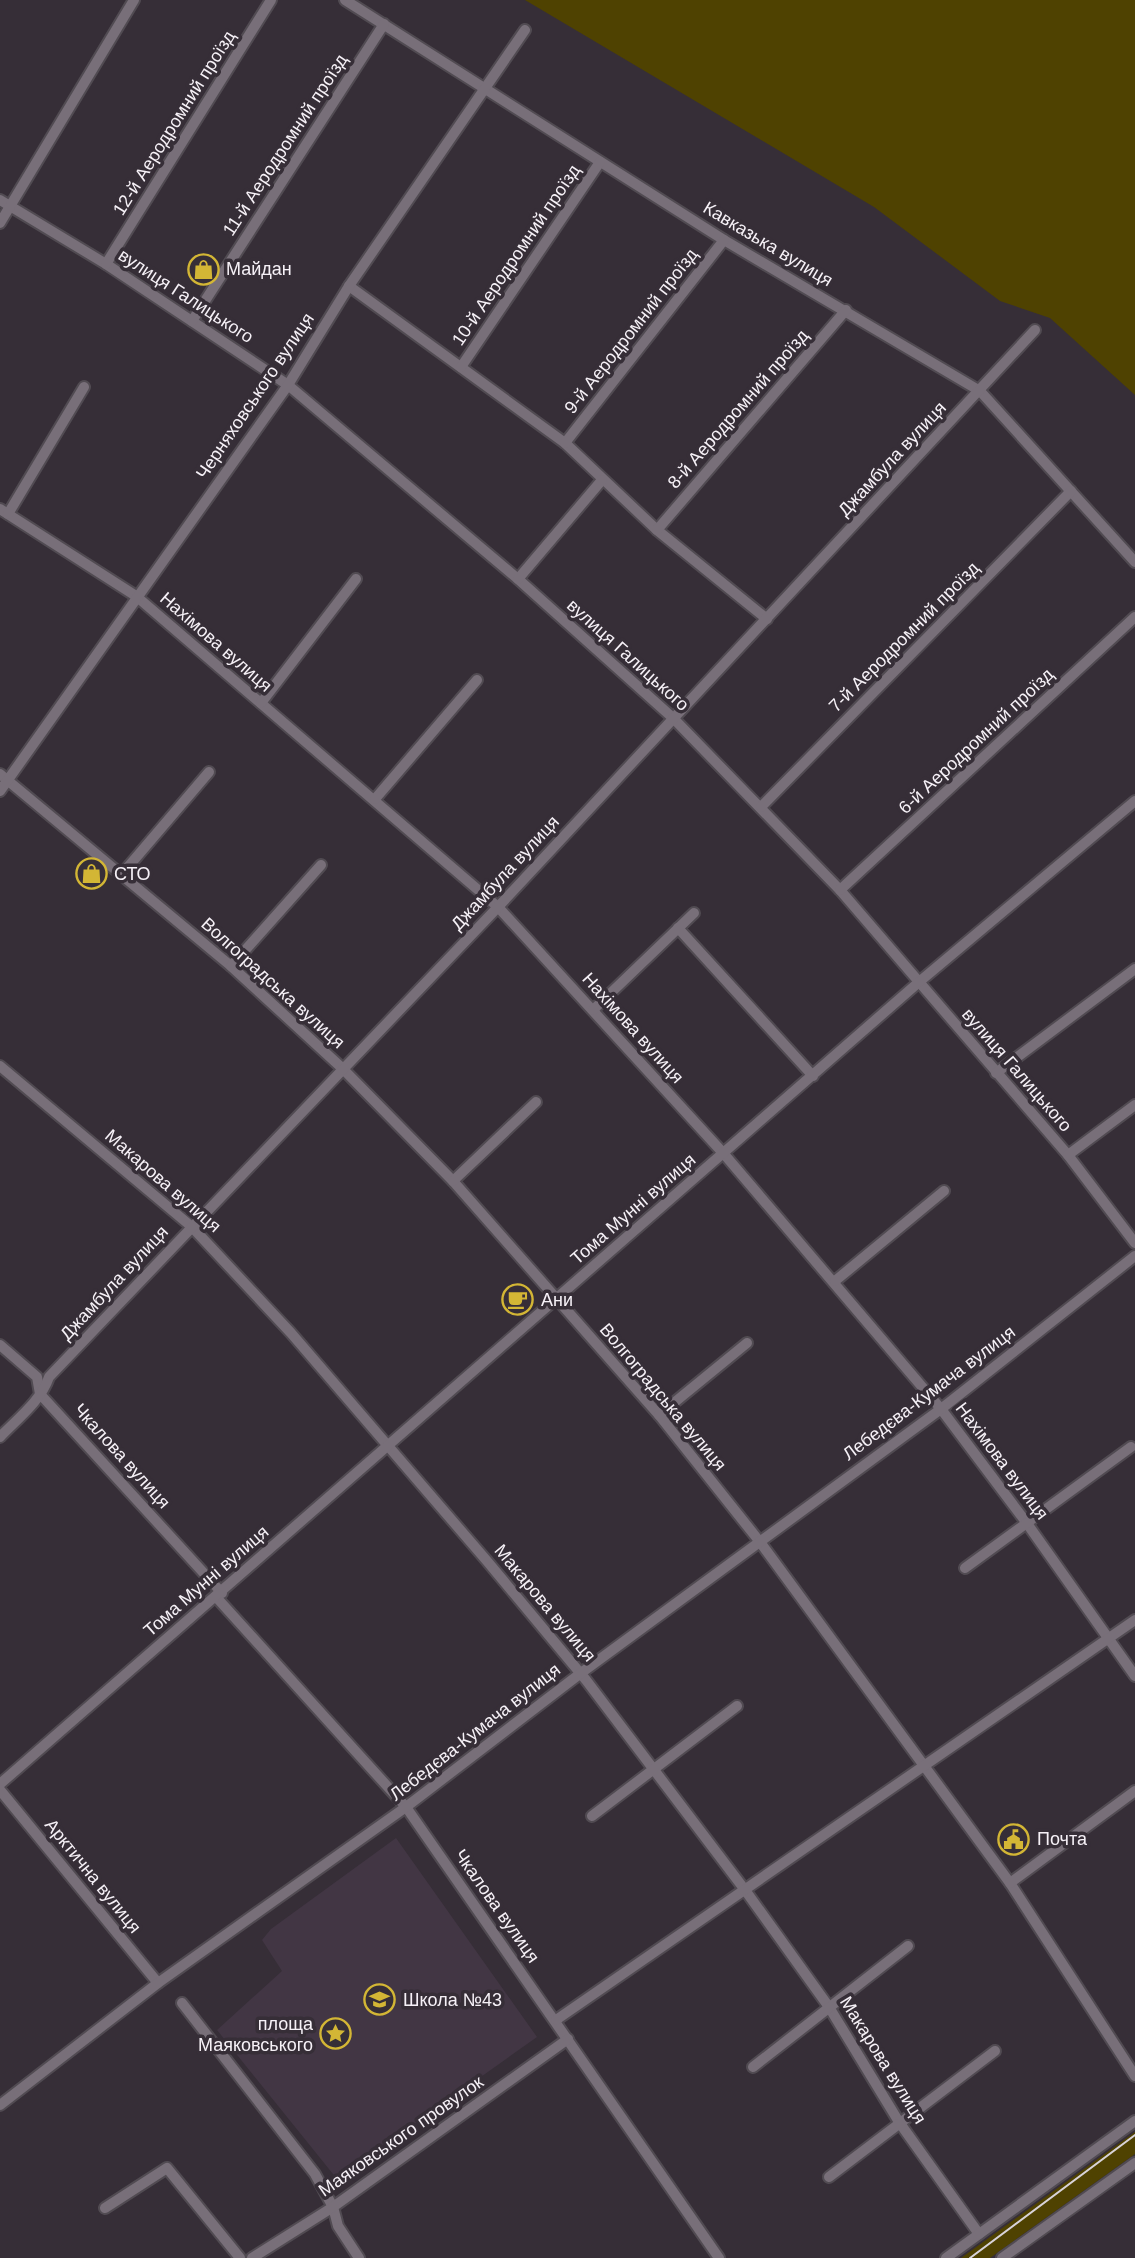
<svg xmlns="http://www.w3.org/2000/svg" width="1135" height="2258" font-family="Arial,sans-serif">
<rect width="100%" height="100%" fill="#362e37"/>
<polygon fill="#423644" points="396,1838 537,2037 337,2179 217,2030 282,1971 262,1940 271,1929"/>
<g fill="#4f4201">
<polygon points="525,0 1135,0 1135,395 1050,318 1000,301 874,207"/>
<polygon points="1135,2132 1135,2154 990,2258 961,2258"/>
</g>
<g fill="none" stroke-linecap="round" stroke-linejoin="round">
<defs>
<g id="minor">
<polyline points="345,0 724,240 980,391 1135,562"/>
<polyline points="0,200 106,264 288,385 518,579 673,718 840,890 1068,1155 1135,1243"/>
<polyline points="0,223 134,0"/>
<polyline points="106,264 271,0"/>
<polyline points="349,286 565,443 657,530 767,619"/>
<polyline points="192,321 384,24"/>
<polyline points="461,367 600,162"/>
<polyline points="565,443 724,240"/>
<polyline points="0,509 136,596 498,907 724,1154 941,1409 1026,1522 1135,1676"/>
<polyline points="8,514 84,387"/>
<polyline points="657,530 846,310"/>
<polyline points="518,579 602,480"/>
<polyline points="261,703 356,579"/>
<polyline points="0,774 231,966 342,1068 453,1181 659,1415 760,1542 1010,1883 1135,2076"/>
<polyline points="0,791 288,385 349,286 525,30"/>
<polyline points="375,799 477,680"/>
<polyline points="761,807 1071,491"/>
<polyline points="122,874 209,772"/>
<polyline points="840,890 1135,617"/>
<polyline points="678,928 813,1076"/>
<polyline points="231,966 321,865"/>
<polyline points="593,1010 694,913"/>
<polyline points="0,1066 192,1227 291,1333 487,1561 586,1680 745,1890 829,2007 899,2122 979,2234"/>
<polyline points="996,1073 1135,969"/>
<polyline points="1068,1155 1135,1105"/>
<polyline points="453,1181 536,1102"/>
<polyline points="835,1281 944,1191"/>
<polyline points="0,1345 37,1377 40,1394 222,1593"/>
<polyline points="659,1415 747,1343"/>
<path d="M0,1437C17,1419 41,1401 49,1377L498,907L1035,330"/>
<polyline points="965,1568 1131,1447"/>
<polyline points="217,1598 406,1807 719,2258"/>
<polyline points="0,1784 919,982 1135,801"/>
<polyline points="0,1790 158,1983"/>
<polyline points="592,1816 737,1706"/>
<polyline points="1010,1883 1135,1791"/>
<polyline points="182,2003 315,2174 333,2207 338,2226 359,2258"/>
<polyline points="556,2020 1135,1620"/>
<polyline points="753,2067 908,1946"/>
<polyline points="0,2105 158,1983 406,1807 581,1673 941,1409 1135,1256"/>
<polyline points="829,2177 995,2051"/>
<polyline points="105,2208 167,2168 240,2258"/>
<polyline points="252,2258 333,2207 568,2039"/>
<polyline points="946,2258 1135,2121"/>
<polyline points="1002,2258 1135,2163"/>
</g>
</defs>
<use href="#minor" stroke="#514b52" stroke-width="14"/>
<use href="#minor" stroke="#786f79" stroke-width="10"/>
<polyline stroke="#d8d3d9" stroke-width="2" points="970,2258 1135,2135"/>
</g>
<defs>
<symbol id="shop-ring" viewBox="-11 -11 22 22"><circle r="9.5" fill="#362e37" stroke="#d3b635" stroke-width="1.5"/><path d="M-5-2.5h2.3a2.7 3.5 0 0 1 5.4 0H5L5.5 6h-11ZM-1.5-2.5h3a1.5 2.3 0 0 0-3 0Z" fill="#d3b635"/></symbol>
<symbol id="cafe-ring" viewBox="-11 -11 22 22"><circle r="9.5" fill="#362e37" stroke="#d3b635" stroke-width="1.5"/><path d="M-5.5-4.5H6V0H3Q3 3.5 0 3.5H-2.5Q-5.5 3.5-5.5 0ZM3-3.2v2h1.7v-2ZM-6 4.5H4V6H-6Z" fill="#d3b635"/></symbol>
<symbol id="civic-ring" viewBox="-11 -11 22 22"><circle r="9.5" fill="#362e37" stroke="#d3b635" stroke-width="1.5"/><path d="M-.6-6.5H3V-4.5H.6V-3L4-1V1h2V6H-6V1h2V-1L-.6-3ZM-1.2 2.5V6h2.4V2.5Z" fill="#d3b635"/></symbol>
<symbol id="school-ring" viewBox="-11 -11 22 22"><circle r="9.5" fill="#362e37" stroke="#d3b635" stroke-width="1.5"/><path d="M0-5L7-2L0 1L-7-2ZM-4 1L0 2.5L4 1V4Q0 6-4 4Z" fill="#d3b635"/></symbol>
<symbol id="sight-ring" viewBox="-11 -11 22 22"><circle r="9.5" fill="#362e37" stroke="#d3b635" stroke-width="1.5"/><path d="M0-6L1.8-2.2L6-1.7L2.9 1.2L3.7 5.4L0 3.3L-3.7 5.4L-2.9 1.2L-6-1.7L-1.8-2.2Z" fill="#d3b635"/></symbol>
</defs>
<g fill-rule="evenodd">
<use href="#shop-ring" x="186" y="252" width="35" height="35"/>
<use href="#shop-ring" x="74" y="856" width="35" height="35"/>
<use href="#cafe-ring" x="500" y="1282" width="35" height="35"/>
<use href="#civic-ring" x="996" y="1822" width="35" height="35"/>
<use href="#school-ring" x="362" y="1982" width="35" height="35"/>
<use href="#sight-ring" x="318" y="2016" width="35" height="35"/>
</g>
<g text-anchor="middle" stroke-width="7" stroke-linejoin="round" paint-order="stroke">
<g font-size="18" fill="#f6f1f7" stroke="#362e37">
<text transform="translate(174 123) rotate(-58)" y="6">12-й Аеродромний проїзд</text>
<text transform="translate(285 145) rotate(-57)" y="6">11-й Аеродромний проїзд</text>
<text transform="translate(768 244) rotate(31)" y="6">Кавказька вулиця</text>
<text transform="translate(516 255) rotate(-56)" y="6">10-й Аеродромний проїзд</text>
<text transform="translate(186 296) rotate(33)" y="6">вулиця Галицького</text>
<text transform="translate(631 331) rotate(-52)" y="6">9-й Аеродромний проїзд</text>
<text transform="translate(255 396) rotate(-56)" y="6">Черняховського вулиця</text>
<text transform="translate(738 409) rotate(-49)" y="6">8-й Аеродромний проїзд</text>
<text transform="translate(892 459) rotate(-47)" y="6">Джамбула вулиця</text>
<text transform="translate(904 637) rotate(-45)" y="6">7-й Аеродромний проїзд</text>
<text transform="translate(216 642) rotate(41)" y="6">Нахімова вулиця</text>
<text transform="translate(628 655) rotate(42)" y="6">вулиця Галицького</text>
<text transform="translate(976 741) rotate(-43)" y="6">6-й Аеродромний проїзд</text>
<text transform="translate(505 873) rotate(-47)" y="6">Джамбула вулиця</text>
<text transform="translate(273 983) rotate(42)" y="6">Волгоградська вулиця</text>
<text transform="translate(633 1028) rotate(48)" y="6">Нахімова вулиця</text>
<text transform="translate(1017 1070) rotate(49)" y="6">вулиця Галицького</text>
<text transform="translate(163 1181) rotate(41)" y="6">Макарова вулиця</text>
<text transform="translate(633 1209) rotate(-41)" y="6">Тома Мунні вулиця</text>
<text transform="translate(114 1283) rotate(-47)" y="6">Джамбула вулиця</text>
<text transform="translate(929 1393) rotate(-37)" y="6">Лебедєва-Кумача вулиця</text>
<text transform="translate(663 1397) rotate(50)" y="6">Волгоградська вулиця</text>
<text transform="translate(122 1456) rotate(48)" y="6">Чкалова вулиця</text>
<text transform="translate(1002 1461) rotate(53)" y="6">Нахімова вулиця</text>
<text transform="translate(206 1581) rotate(-41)" y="6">Тома Мунні вулиця</text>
<text transform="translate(545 1603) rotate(50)" y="6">Макарова вулиця</text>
<text transform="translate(475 1732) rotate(-38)" y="6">Лебедєва-Кумача вулиця</text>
<text transform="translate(93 1876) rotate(51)" y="6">Арктична вулиця</text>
<text transform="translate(497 1906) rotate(55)" y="6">Чкалова вулиця</text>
<text transform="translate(883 2060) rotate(58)" y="6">Макарова вулиця</text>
<text transform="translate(401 2136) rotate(-35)" y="6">Маяковського провулок</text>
</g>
<g font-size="18" fill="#f6f1f7" stroke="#362e37" text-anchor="start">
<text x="226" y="275">Майдан</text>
<text x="114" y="880">СТО</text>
<text x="541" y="1306">Ани</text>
<text x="1037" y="1845">Почта</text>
<text x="403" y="2006">Школа №43</text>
<text x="313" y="2030" text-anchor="end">площа<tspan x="313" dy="21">Маяковського</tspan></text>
</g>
</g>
</svg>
